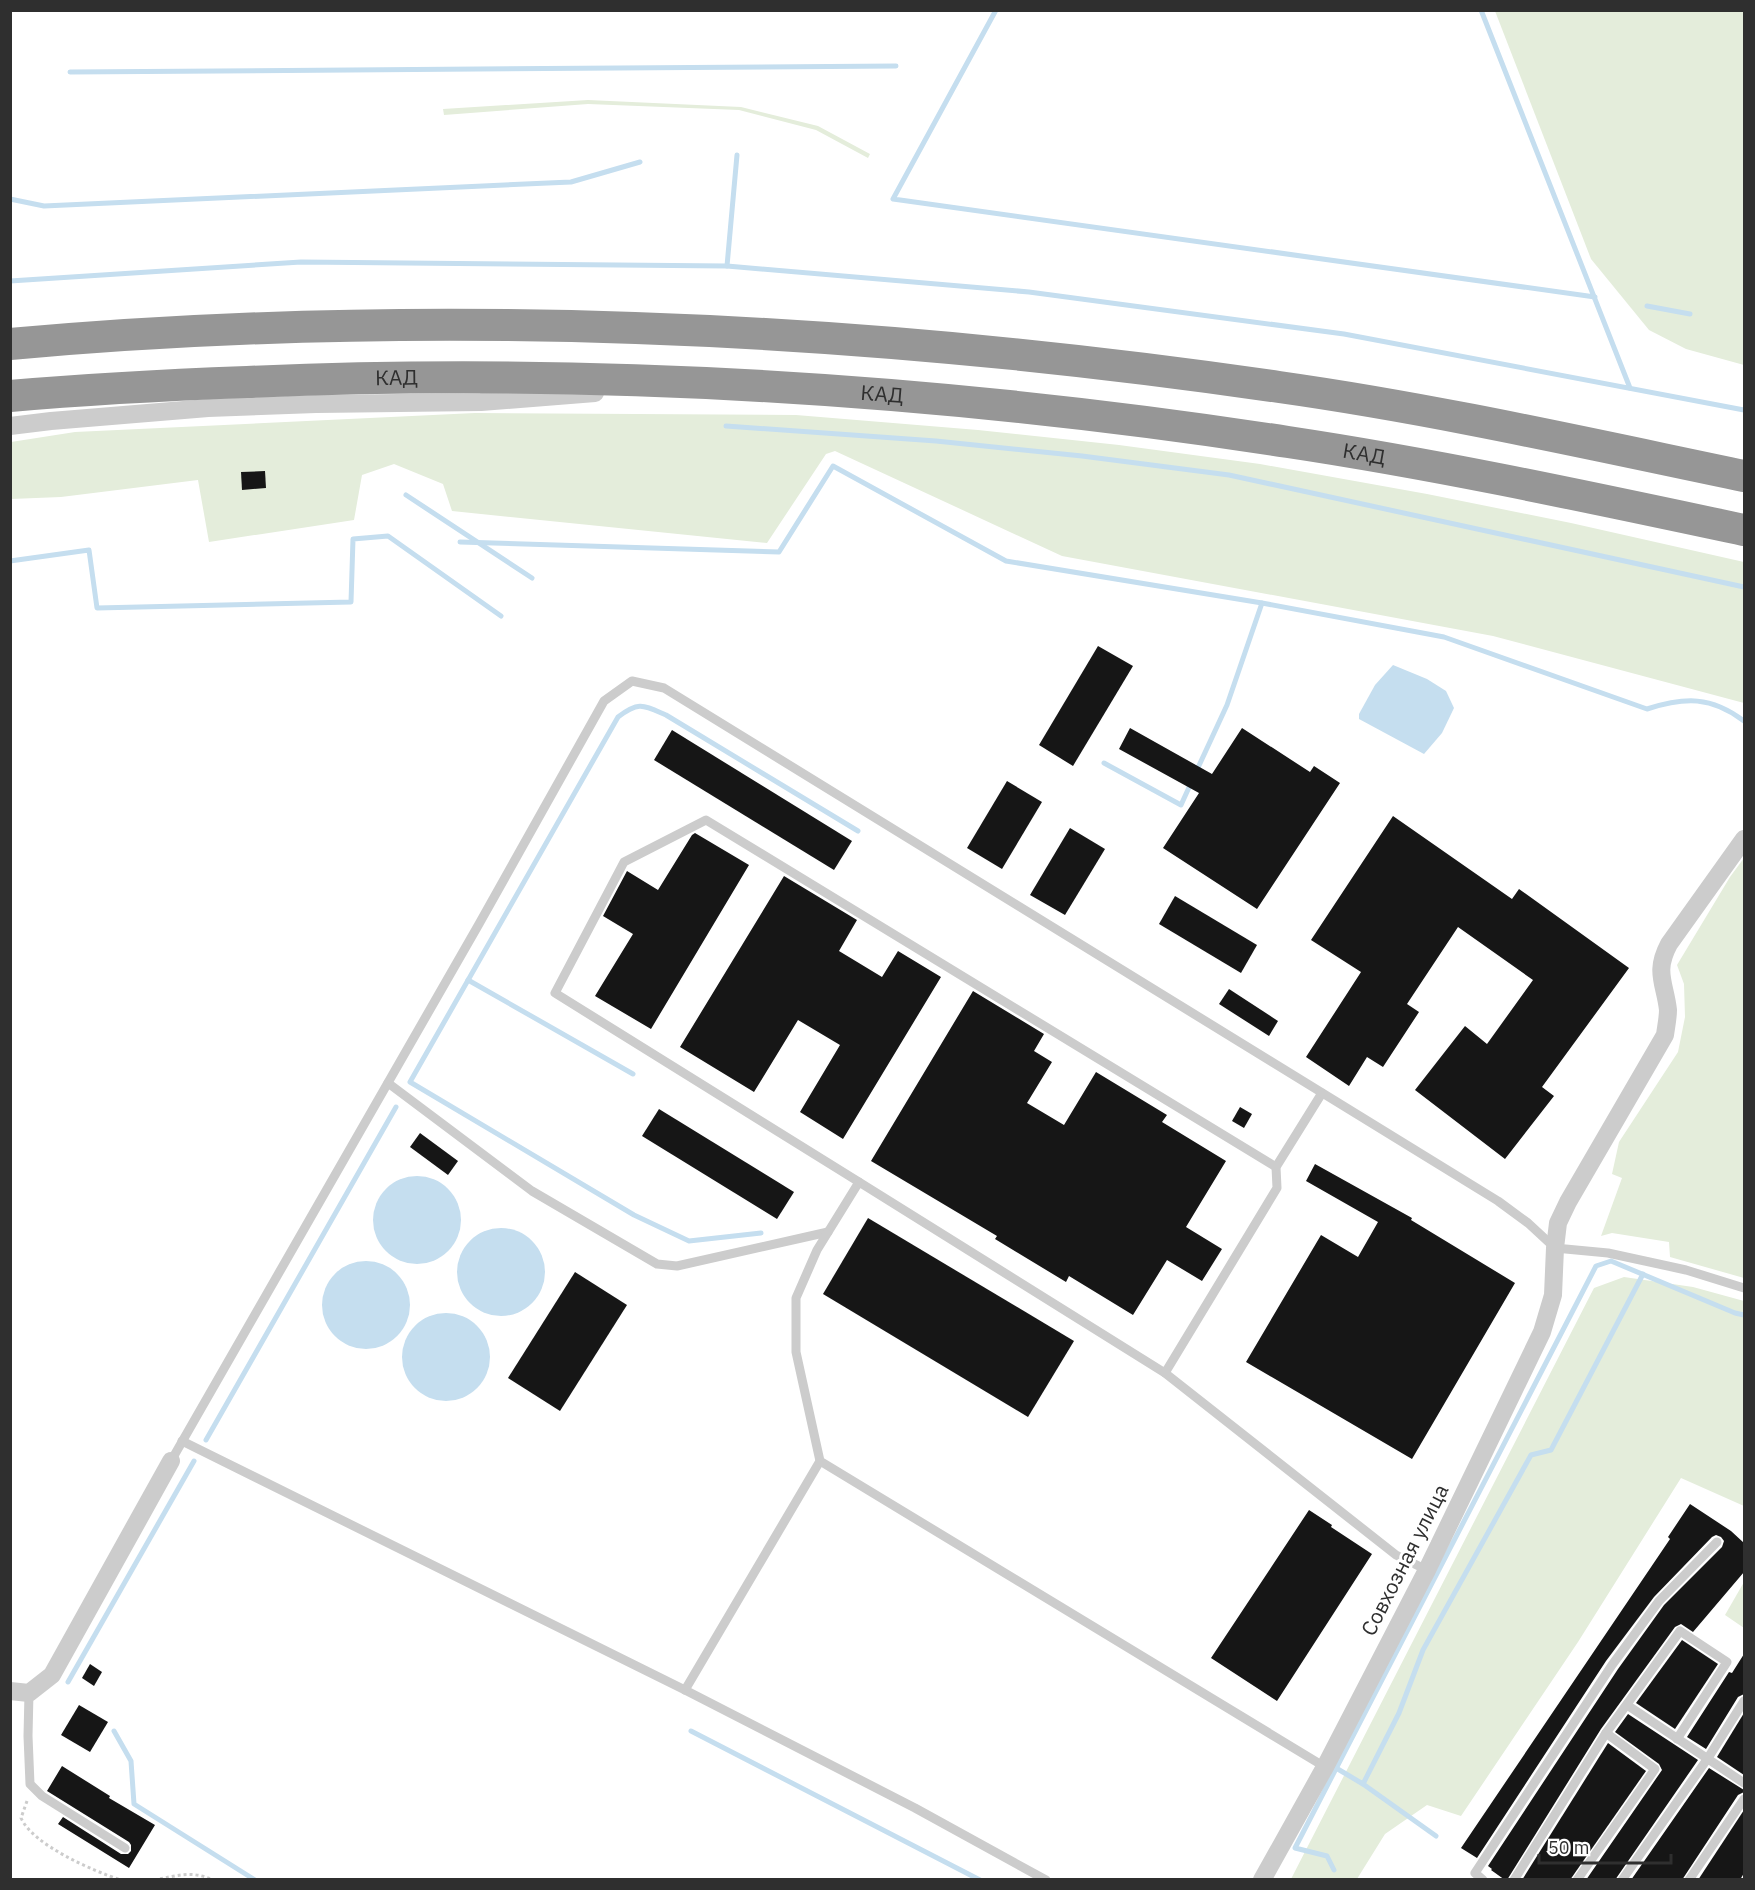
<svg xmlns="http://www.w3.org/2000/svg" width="1755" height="1890" font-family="'IBM Plex Sans',sans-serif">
<rect width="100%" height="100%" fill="#fff"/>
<g fill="#e4eddb">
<polygon points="1495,11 1744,11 1744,365 1686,349 1649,330 1591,259"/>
<polygon points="588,100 741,107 818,126 870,154 868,158 816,130 739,110 588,104 444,115 443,109"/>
<polygon points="475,413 796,415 978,430 1119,445 1260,464 1427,494 1571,523 1744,562 1744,703 1493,636 1062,556 835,451 826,454 767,543 452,511 443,484 394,464 362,475 354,520 209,542 198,480 61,497 11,499 11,442 75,432"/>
<polygon points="1744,858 1744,1278 1670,1257 1669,1242 1612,1233 1601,1236 1622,1178 1612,1174 1619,1142 1678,1052 1685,1017 1684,984 1677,965 1730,877"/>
<polygon points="1624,1277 1693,1287 1744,1301 1744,1506 1681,1478 1578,1642 1461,1816 1427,1805 1385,1834 1357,1879 1291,1879 1594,1288"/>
<polygon points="1744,1582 1744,1628 1725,1615"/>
</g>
<g fill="#c5deef">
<polygon points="1393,665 1427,679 1446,691 1454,708 1442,733 1424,754 1359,719 1359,714 1375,685"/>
<circle cx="417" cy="1220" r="44"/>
<circle cx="501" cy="1272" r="44"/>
<circle cx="366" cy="1305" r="44"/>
<circle cx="446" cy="1357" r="44"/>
</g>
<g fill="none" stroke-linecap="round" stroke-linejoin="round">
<g stroke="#c5deef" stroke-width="5">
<polyline points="996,10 893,199 1595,297"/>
<polyline points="1481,10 1630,388"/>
<polyline points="70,72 896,66"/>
<polyline points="10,199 44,206 571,182 640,162"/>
<polyline points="727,266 737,155"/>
<polyline points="10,281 301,262 727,266 1029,292 1344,334 1744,410"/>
<polyline points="1647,306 1690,314"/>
<polyline points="726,426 936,441 1082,456 1229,475 1744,587"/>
<polyline points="406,495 532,578"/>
<path d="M460,542L779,552L833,466L1006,561L1262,603L1444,637L1647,709C1685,697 1711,696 1744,721"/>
<polyline points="10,561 89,550 97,608 351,602 353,539 388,536 501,616"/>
<polyline points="1104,763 1181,805 1191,783"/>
<polyline points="1196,772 1227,705 1262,603"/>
<polyline points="468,980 633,1074"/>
<path d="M761,1233L689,1241L634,1215L410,1082L618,717C639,701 643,705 666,715L858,831"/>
<polyline points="206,1440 396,1107"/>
<polyline points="68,1682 194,1461"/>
<polyline points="114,1731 131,1761 134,1804 255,1880"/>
<polyline points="691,1731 980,1880"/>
<polyline points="1336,1768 1363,1784 1436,1836"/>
<polyline points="1363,1784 1399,1713 1423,1650 1531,1455 1551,1450 1643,1274"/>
<polyline points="1334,1870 1327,1856 1295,1848 1596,1266 1611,1261 1735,1313 1744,1315"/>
</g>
</g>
<g fill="#161616">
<polygon points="265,471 266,488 242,490 241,472"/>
<polygon points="1098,646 1133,666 1073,766 1039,745"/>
<polygon points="1130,728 1212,774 1242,728 1310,772 1314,766 1340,783 1257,909 1163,848 1199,793 1119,749"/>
<polygon points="672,730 852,841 834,870 654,760"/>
<polygon points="1007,781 1042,802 1002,869 967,848"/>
<polygon points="1393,816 1512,899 1519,889 1629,968 1542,1087 1554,1096 1505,1159 1415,1090 1465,1026 1487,1044 1533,980 1458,927 1407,1004 1419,1012 1383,1067 1367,1057 1349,1086 1306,1057 1361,972 1311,940"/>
<polygon points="1070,828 1105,849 1065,915 1030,895"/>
<polygon points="695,833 749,865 651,1029 595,996 633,934 603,916 627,871 658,890 692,835"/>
<polygon points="784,876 857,920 839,951 882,977 898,951 941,977 843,1139 800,1112 840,1045 798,1020 754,1092 680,1047"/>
<polygon points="1175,896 1257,945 1241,973 1159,924"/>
<polygon points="1229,989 1278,1021 1269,1036 1219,1004"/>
<polygon points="973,991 1044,1034 1034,1051 1052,1062 1027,1103 1064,1125 1096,1072 1167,1115 1162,1122 1226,1161 1186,1227 1222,1249 1202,1281 1167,1260 1133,1315 1069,1276 1066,1282 995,1239 997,1236 871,1161"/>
<polygon points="1240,1107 1252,1114 1244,1128 1232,1121"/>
<polygon points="659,1109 794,1192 777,1219 642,1136"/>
<polygon points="420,1133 458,1161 448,1175 410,1147"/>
<polygon points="1315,1164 1412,1218 1411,1220 1515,1283 1412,1459 1246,1362 1321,1235 1358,1257 1378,1222 1306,1181"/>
<polygon points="868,1218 1074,1341 1028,1417 823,1294"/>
<polygon points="575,1272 627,1305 560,1411 508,1378"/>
<polygon points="1690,1504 1731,1531 1744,1543 1744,1572 1693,1632 1681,1624 1675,1627 1601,1729 1507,1880 1505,1880 1491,1870 1492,1869 1488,1866 1618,1669 1664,1605 1722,1547 1724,1541 1721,1537 1716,1535 1712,1537 1654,1597 1606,1661 1477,1858 1461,1848 1670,1539 1668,1537"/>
<polygon points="1309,1510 1332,1525 1331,1527 1372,1554 1277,1701 1211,1658"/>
<polygon points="1682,1640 1718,1664 1675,1729 1636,1703"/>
<polygon points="1744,1654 1744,1694 1738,1697 1706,1749 1687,1737 1729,1672 1732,1673"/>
<polygon points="90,1664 102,1672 94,1686 82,1678"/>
<polygon points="79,1705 108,1722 90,1752 61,1735"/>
<polygon points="1744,1713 1744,1775 1717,1757"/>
<polygon points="1628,1714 1698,1760 1615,1880 1586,1880 1662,1770 1659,1764 1615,1732"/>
<polygon points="1608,1743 1646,1771 1570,1880 1522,1880"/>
<polygon points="62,1766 110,1796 109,1798 155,1825 129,1868 58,1824 63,1817 121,1854 128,1854 131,1851 131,1845 129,1842 47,1791"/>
<polygon points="1709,1768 1744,1790 1744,1792 1738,1795 1682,1880 1631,1880"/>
<polygon points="1744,1810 1744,1873 1740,1880 1698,1880"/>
</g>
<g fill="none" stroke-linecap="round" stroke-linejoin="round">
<g stroke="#ccc" stroke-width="3" stroke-dasharray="3 3" stroke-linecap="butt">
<path d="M27,1801L21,1818C33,1845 93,1871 121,1880"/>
<path d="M154,1880C176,1876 192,1870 213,1880"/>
</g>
<g stroke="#ccc" stroke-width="9">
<polyline points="388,1083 532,1191 657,1264 677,1266 828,1232"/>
<polyline points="1322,1093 1276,1167 1277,1188 1165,1373 859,1182 817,1250 796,1298 796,1352 820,1461 1325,1767"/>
<polyline points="859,1182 555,993 624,862 706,820 1276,1167"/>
<polyline points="1165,1373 1396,1555 1427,1570"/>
<polyline points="182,1441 685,1690 915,1808 1046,1880"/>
<polyline points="171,1461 479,924 604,701 632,681 664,688 1498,1201 1528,1223 1555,1248 1608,1253 1686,1270 1744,1288"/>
<polyline points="685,1690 820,1461"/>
<polyline points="29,1693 28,1736 30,1784 42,1796 125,1848"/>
<polyline points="1627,1705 1744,1783"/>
<polyline points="1483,1880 1475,1873 1612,1665 1659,1601 1717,1542"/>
<polyline points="1514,1880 1606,1733"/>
<polyline points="1577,1880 1655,1769 1606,1733 1680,1631 1727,1662 1677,1739"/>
<polyline points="1622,1880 1708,1758 1744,1701"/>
<polyline points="1689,1880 1744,1799"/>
</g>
<g stroke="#ccc" stroke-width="18">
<polyline points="10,426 51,421 208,408 316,404 481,402 595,393"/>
<polyline points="10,1691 29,1693 52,1675 171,1461"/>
<path d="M1262,1880L1325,1767L1427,1570L1542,1332L1553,1295L1555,1248L1558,1223L1568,1202L1665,1035C1666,1027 1668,1018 1668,1010C1665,983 1654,972 1669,944L1744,839"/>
</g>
<g stroke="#969696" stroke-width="32">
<path d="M10,344C433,306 860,326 1279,387C1435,409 1590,444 1744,476"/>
<path id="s1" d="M10,396C89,389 168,385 247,382C595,367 944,389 1288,442C1441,465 1593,498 1744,530"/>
</g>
</g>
<g text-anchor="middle" stroke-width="6" stroke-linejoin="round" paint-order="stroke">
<g font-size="21" fill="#2f2f2f" stroke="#fff">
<text dy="7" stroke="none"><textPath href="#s1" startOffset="387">КАД</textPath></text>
<text dy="7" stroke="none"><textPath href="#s1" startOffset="873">КАД</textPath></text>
<text dy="7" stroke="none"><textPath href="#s1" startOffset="1359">КАД</textPath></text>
<text transform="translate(1405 1560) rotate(-63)" y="7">Совхозная улица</text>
</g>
</g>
<rect width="1755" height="1890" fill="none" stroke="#2f2f2f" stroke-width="24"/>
<path d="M1539 1854v9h132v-9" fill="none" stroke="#2f2f2f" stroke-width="3"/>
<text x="1548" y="1854" font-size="18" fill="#2f2f2f" stroke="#ffffff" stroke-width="4.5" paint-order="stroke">50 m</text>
</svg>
